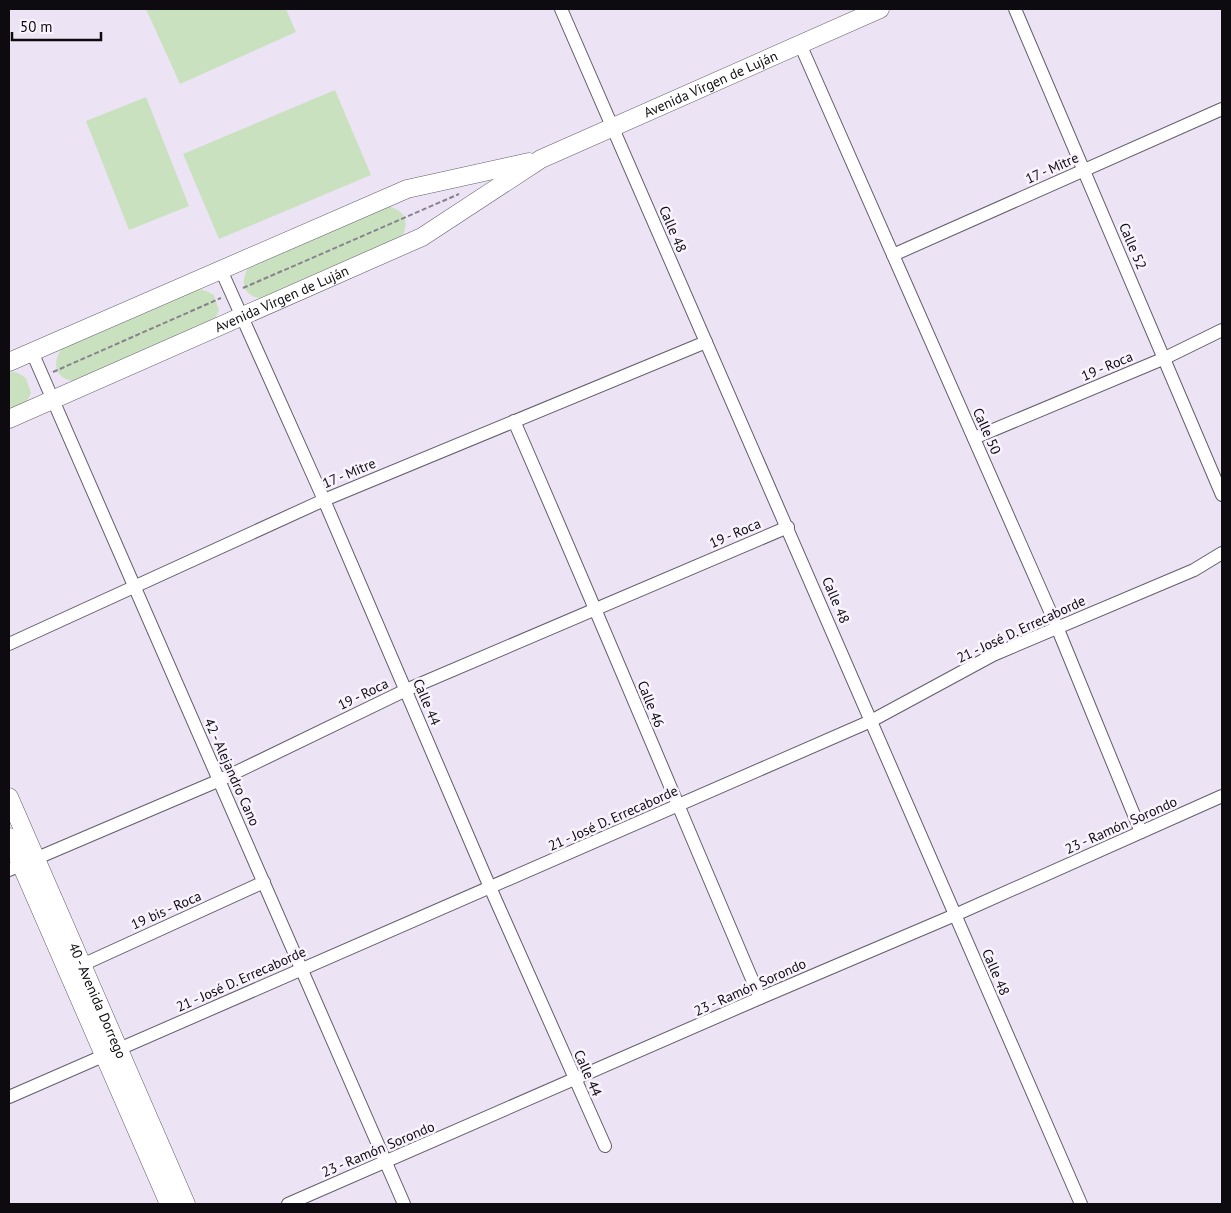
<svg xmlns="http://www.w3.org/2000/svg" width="1231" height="1213" font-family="'PT Sans',sans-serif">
<rect width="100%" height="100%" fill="#ece4f5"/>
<g fill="#cae1bf">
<polygon points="146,9 286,9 296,32 180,84"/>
<polygon points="335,90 371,175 219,239 183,154"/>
<polygon points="146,97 189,206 129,230 86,121"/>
<path d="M384,205C406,210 410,220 401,240L267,298C243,300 237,280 252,263Z"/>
<path d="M196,288L206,291L214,295L219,310L213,323L80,381C56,383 49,363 64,346Z"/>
<polygon points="9,371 18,373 26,378 31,393 25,405 9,413"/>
</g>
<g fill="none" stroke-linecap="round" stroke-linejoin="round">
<defs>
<g id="street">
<polyline points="561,9 1081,1204"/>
<polyline points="1015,9 1222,495"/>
<polyline points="800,44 1057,627 1141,832"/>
<polyline points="893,255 1222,109"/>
<polyline points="221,270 324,500 489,885 605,1146"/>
<polyline points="32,352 404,1204"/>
<path d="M514,421C598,613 678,806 760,998"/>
<polyline points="974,438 1165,358 1222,330"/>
<polyline points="9,644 324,500 706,342"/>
<polyline points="9,870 220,780 406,690 788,527"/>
<polyline points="82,965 264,882"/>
<polyline points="9,1097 871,721 993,655 1194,570 1222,553"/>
<polyline points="288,1204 760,998 955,915 1222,796"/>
</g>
<g id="secondary">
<polyline points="9,362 407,189 529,162"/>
<path id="s1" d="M9,419L422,237L541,159L880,9"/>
<path id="s2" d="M9,797L186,1204"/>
<polyline points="9,837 169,1204"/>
</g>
</defs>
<use href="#street" stroke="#635c6a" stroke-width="14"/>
<use href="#secondary" stroke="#635c6a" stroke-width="19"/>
<g stroke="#87828d" stroke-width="2" stroke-dasharray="5 2.5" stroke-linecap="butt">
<polyline points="243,288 459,194"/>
<polyline points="53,372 221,298"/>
</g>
<use href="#street" stroke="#fff" stroke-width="12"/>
<use href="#secondary" stroke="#fff" stroke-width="18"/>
</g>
<g text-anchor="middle" stroke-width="5" stroke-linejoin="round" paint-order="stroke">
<g font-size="14" fill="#0e0b10" stroke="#f8f3fd">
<text dy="5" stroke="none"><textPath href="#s1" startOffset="779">Avenida Virgen de Luján</textPath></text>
<text transform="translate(1052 168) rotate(-24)" y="5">17 - Mitre</text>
<text transform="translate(673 229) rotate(67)" y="5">Calle 48</text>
<text transform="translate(1133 246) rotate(67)" y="5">Calle 52</text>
<text dy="5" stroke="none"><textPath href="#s1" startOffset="298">Avenida Virgen de Luján</textPath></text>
<text transform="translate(1107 366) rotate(-23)" y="5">19 - Roca</text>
<text transform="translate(987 431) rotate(66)" y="5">Calle 50</text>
<text transform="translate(349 473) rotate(-23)" y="5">17 - Mitre</text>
<text transform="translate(735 533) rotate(-23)" y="5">19 - Roca</text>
<text transform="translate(836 600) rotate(67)" y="5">Calle 48</text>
<text transform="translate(1021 629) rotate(-25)" y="5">21 - José D. Errecaborde</text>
<text transform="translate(363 694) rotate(-26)" y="5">19 - Roca</text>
<text transform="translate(427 702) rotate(67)" y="5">Calle 44</text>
<text transform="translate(651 704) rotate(68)" y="5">Calle 46</text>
<text transform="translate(232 772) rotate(66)" y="5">42 - Alejandro Cano</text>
<text transform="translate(613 818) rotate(-24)" y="5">21 - José D. Errecaborde</text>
<text transform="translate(1121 825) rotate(-24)" y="5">23 - Ramón Sorondo</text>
<text transform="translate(166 910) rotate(-24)" y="5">19 bis - Roca</text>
<text transform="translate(996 972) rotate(67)" y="5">Calle 48</text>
<text transform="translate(241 979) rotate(-24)" y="5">21 - José D. Errecaborde</text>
<text transform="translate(750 987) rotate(-24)" y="5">23 - Ramón Sorondo</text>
<text dy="5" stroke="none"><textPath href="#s2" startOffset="222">40 - Avenida Dorrego</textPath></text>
<text transform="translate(588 1073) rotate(66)" y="5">Calle 44</text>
<text transform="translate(378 1149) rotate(-23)" y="5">23 - Ramón Sorondo</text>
</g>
</g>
<rect width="1231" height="1213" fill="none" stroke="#0e0b10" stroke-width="20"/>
<path d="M12 32v8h89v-8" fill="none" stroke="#0e0b10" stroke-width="2.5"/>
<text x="20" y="32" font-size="15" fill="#0e0b10" stroke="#f8f3fd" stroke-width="4" paint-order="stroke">50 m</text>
</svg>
